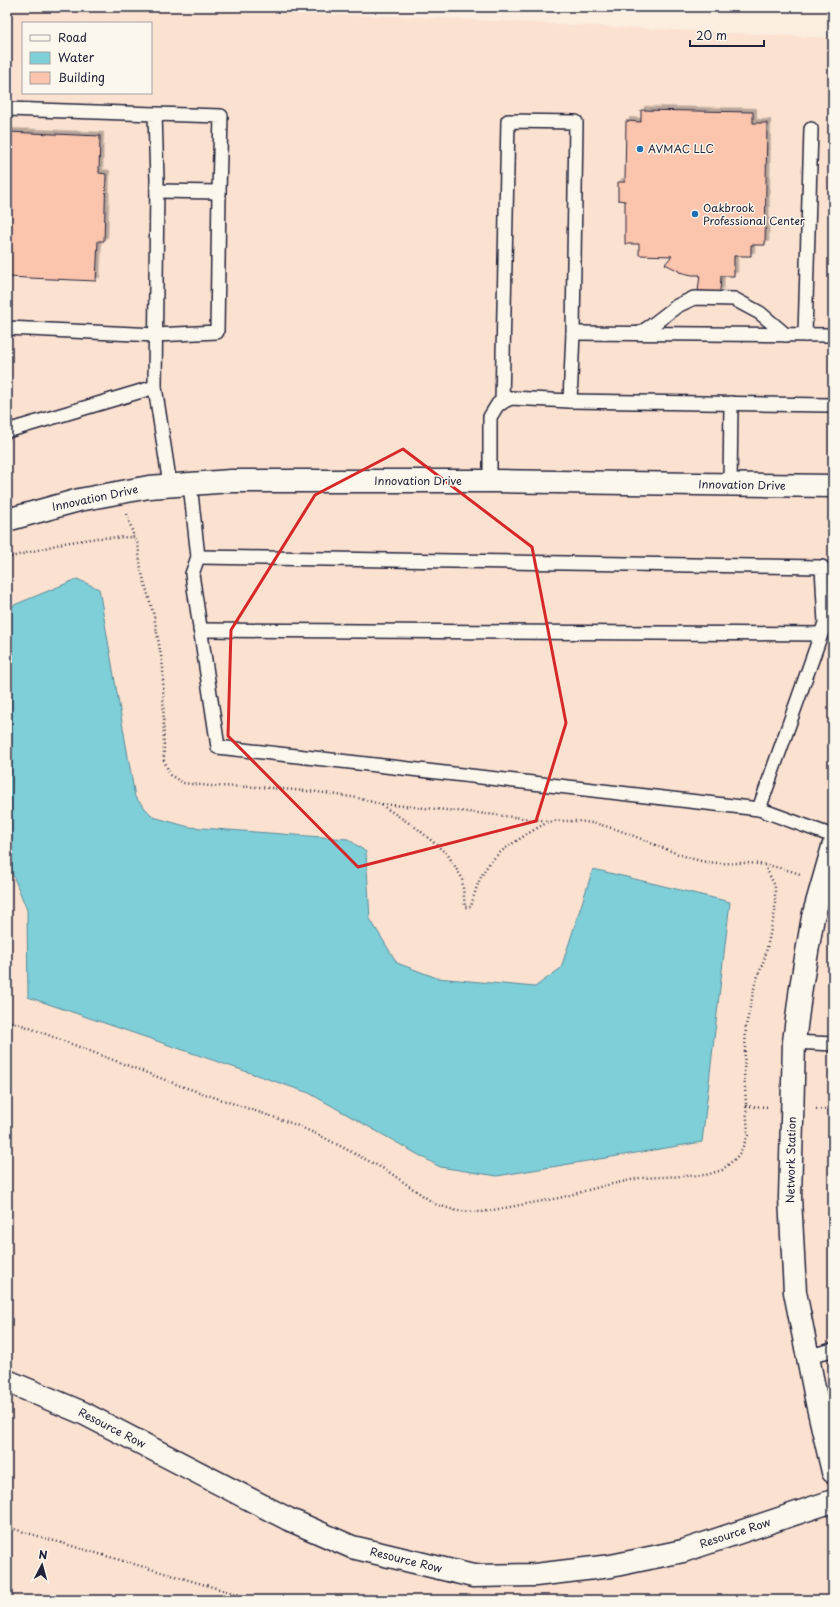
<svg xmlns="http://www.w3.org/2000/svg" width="840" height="1607" font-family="'Playpen Sans',sans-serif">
<defs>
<filter id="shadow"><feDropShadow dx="3.5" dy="-3.5" stdDeviation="0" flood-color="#0004"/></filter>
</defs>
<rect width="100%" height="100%" fill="#fbeddf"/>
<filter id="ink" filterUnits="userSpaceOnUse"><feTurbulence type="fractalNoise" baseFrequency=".025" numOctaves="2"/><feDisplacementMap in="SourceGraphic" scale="8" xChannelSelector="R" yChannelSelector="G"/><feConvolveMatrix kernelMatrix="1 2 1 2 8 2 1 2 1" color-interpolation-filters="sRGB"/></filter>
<g filter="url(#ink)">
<path fill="#fbe1d0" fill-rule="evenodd" d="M7,7L393,16L833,38V1600H7ZM23,23H151V93H23Z"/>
<polygon fill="#7ecfd8" stroke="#598a99" points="77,579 99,589 135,797 153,817 189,827 348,839 366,852 370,919 397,963 437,978 535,987 561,968 593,869 730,902 702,1142 497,1176 440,1167 309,1093 28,997 27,910 7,860 7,608"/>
<g fill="#fac4ad" stroke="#22223b" filter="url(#shadow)">
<polygon points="641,110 753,112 753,123 767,123 765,245 751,245 751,256 734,256 734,276 721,276 720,292 698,291 700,275 692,275 679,272 679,271 665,264 672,256 639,255 639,244 625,244 625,201 618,200 618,182 625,182 626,121 641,122"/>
<polygon points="7,132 100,136 99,173 106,174 104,241 98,241 96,281 7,277"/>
</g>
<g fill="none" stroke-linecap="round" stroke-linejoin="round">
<defs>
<g id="lane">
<polyline points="7,109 155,114 157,181 155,387 170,485"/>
<polyline points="155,114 221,116 219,192 157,191"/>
<polyline points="7,328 156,335 217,332 219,192"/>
<polyline points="573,333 833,335"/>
<polyline points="640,333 651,326 677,306 694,298 734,299 760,313 786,335"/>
<polyline points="805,335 811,129"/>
<polyline points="570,401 830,405 833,403"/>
<polyline points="7,431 155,387"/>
<polyline points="490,481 490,417 498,404 511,398 570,401 573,333 576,122 508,121 502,403"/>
<polyline points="190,484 198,557 192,574 218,747 759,809 833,836"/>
<polyline points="730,485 731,403"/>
<polyline points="198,557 822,567 825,623 759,809"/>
<polyline points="200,630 821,634"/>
<polyline points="794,1042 833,1044"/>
<polyline points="808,1356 833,1350"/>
</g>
<g id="street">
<polyline points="7,520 79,500 149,487 231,481 490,481 833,486"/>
<polyline points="833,847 813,917 801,987 794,1042 790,1198 795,1292 817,1403 833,1472"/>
<polyline points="7,1381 83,1413 288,1519 352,1547 473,1576 535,1575 611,1566 683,1551 833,1501"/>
</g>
</defs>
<use href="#lane" stroke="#22223b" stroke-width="16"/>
<use href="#street" stroke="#22223b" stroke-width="25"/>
<g stroke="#22223b" stroke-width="2.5" stroke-dasharray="1 3" stroke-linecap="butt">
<polyline points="127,514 134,537"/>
<path d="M7,558L64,543L97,538L134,537L138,544L141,570L154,616L163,667L164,760L170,775L183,783L210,786L259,787L318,792L358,798L380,804L418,829L448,855L462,878L465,907H471C479,874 488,858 518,840C524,836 543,824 549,822C555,820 562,821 568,821C615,820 656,850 701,861C716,864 731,863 747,863C765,864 783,868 800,874"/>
<polyline points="382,804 478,813 549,821"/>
<polyline points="7,1021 22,1025 181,1086 291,1123 319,1135 386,1170 435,1204 457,1211 482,1212 559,1198 603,1186 640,1178 706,1175 722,1170 736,1158 741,1151 748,1135 744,1072 746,1026 755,984 765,957 775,911 775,886 765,866"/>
<polyline points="746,1106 769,1107"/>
<polyline points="816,1109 833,1110"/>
<polyline points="7,1527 257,1600"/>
</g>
<use href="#lane" stroke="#fbf7ec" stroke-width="13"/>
<use href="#street" stroke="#fbf7ec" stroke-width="22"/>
</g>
</g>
<path fill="none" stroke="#d62828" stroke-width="3" stroke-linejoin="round" d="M403,449L532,547L566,723L536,821L358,867L228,736L231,630L315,495Z"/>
<g fill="#1f6fb2" stroke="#fbf7ec" stroke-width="1.5">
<circle cx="640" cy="149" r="4"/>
<circle cx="695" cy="214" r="4"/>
</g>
<g text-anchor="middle" stroke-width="3" stroke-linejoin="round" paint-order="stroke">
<g font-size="11" fill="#22223b" stroke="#fbf7ec" text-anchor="start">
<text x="648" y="153">AVMAC LLC</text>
<text x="703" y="212">Oakbrook<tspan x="703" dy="13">Professional Center</tspan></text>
</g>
<g font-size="11" fill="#22223b" stroke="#fbf7ec">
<text x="418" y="485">Innovation Drive</text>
<text transform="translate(742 485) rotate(1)" y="4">Innovation Drive</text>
<text transform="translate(95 498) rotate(-12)" y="4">Innovation Drive</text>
<text transform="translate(791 1160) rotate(-89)" y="4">Network Station</text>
<text transform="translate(112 1428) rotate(27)" y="4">Resource Row</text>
<text transform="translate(735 1533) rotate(-18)" y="4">Resource Row</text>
<text transform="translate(406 1560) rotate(14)" y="4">Resource Row</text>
</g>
</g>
<rect width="840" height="1607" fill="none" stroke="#fbf7ec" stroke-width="24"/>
<rect x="12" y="12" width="816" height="1583" fill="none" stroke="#22223b" stroke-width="1.5" filter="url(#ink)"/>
<rect x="22" y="22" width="130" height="72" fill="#fbf7ec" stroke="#a4a2a5"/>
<rect x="30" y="35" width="20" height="6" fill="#fbf7ec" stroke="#a4a2a5"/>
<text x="58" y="42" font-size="12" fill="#22223b">Road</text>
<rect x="30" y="52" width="20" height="12" fill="#7ecfd8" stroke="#a4a2a5"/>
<text x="58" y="62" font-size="12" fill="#22223b">Water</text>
<rect x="30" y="72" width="20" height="12" fill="#fac4ad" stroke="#a4a2a5"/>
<text x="58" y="82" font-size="12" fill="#22223b">Building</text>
<g transform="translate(42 1565) rotate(6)" stroke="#fbf7ec" stroke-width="3" paint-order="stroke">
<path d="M0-3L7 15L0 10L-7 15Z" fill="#22223b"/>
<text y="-6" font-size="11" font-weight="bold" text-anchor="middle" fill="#22223b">N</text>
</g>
<path d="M690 40v6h74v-6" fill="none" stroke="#22223b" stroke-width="2"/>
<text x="696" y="40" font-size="12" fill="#22223b" stroke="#fbf7ec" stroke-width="3" paint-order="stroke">20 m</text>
</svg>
